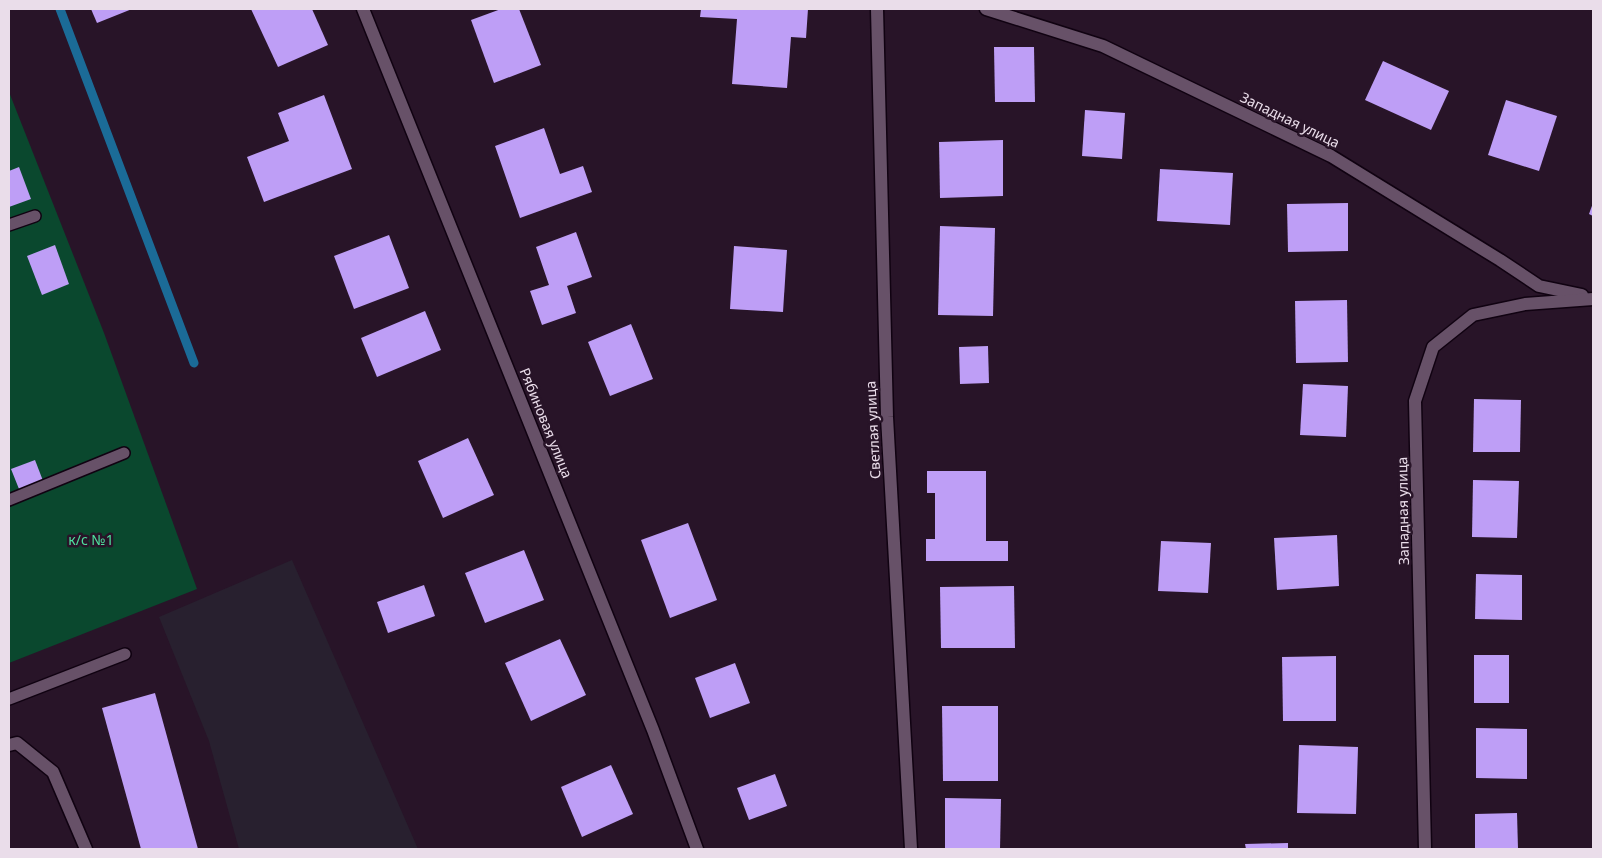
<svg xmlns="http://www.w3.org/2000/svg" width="1602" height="858" font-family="'Noto Sans',sans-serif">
<rect width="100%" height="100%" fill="#281428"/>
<polygon fill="#28202f" points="292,560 418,849 239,849 209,741 159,617"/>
<polygon fill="#0a482e" points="9,92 104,333 197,589 9,663"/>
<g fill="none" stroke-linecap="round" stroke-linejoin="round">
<polyline stroke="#1b6b97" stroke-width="9" points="60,9 194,363"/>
</g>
<g fill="#be9ef6">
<polygon points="91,9 132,9 97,23"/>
<polygon points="251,9 312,9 328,45 278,67"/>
<polygon points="501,9 519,9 541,65 494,83 471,20"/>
<polygon points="701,9 808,9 806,38 791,37 787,88 732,84 737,19 700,17"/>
<polygon points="994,47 1034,47 1035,102 995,102"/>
<polygon points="1383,61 1449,91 1431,130 1365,100"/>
<polygon points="324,95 352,169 264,202 247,157 289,141 278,113"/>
<polygon points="1506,100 1557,116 1539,171 1488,155"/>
<polygon points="1085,110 1125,113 1122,159 1082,156"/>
<polygon points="544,128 560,174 583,166 592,192 520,218 495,146"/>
<polygon points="1003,140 1003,196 940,198 939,142"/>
<polygon points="19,167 31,199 9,207 9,171"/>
<polygon points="1160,169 1233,173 1230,225 1157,221"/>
<polygon points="1348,203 1348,251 1288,252 1287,204"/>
<polygon points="1593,203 1593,216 1589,214"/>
<polygon points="940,226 995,228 993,316 938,315"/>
<polygon points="576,232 592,277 567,286 576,313 542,325 530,291 549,285 536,247"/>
<polygon points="389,235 409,288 354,309 334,256"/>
<polygon points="55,245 69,284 42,295 27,256"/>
<polygon points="734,246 787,250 783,312 730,309"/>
<polygon points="1347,300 1348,362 1296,363 1295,301"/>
<polygon points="425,311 441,350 377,377 361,338"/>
<polygon points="631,324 653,379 610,396 588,342"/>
<polygon points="988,346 989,383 960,384 959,347"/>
<polygon points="1303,384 1348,386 1346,437 1300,435"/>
<polygon points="1474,399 1521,400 1520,452 1473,452"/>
<polygon points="468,438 494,495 443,518 418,461"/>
<polygon points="35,460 45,486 21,494 11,469"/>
<polygon points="927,471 986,471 986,541 1008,541 1008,561 926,561 926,539 935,539 935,493 927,493"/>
<polygon points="1473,480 1519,481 1517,538 1472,537"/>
<polygon points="688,523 717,600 670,618 641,540"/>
<polygon points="1337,535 1339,586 1277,590 1274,538"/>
<polygon points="1161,541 1211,543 1208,593 1158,591"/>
<polygon points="524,550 544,600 485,623 465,573"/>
<polygon points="1476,574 1522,575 1522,620 1475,619"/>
<polygon points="424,585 435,616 388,633 377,602"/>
<polygon points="1014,586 1015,648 941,648 940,587"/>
<polygon points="560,639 586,695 531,721 505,663"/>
<rect x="1474" y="655" width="35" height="48"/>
<polygon points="1336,656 1336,721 1283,721 1282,657"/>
<polygon points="735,663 750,703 710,718 695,678"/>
<polygon points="155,693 198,849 141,849 102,708"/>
<polygon points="942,706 998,706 998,781 943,781"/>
<polygon points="1476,728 1527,729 1527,779 1476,778"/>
<polygon points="1299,745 1358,747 1356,814 1297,813"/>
<polygon points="611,765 633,814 582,837 561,787"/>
<polygon points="775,774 787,806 749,820 737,788"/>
<polygon points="945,798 1001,799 1000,849 945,849"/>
<polygon points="1517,813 1518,849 1475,849 1475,814"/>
<polygon points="1288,843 1288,849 1246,849 1245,844"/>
</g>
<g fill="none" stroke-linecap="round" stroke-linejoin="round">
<defs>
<g id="lane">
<polyline points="9,225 35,216"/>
<polyline points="9,500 124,453"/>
<polyline points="9,699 125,654"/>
</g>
<g id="street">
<polyline points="363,9 653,730 697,849"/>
<polyline points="877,9 887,417 911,849"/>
<polyline points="986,9 1103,46 1331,156 1500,260 1539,286 1582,295"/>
<polyline points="9,745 17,743 53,772 86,849"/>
<polyline points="1425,849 1415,401 1433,347 1473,315 1525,304 1593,299"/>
</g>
</defs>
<use href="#lane" stroke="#100211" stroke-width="14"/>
<use href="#street" stroke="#100211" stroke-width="15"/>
<use href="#lane" stroke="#675168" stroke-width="11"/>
<use href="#street" stroke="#675168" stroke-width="12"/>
</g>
<g text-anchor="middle" stroke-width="5" stroke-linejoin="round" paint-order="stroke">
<g font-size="14" fill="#eaddea" stroke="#281428">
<text transform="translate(1290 120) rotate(26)" y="5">Западная улица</text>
<text transform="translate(546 423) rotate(68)" y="5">Рябиновая улица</text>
<text transform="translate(873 430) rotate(-93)" y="5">Светлая улица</text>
<text transform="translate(1403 511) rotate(-91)" y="5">Западная улица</text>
</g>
<g font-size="14" fill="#4fe09e" stroke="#281428">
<text x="91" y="545">к/с №1</text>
</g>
</g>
<rect width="1602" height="858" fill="none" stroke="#eaddea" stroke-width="20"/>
</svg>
